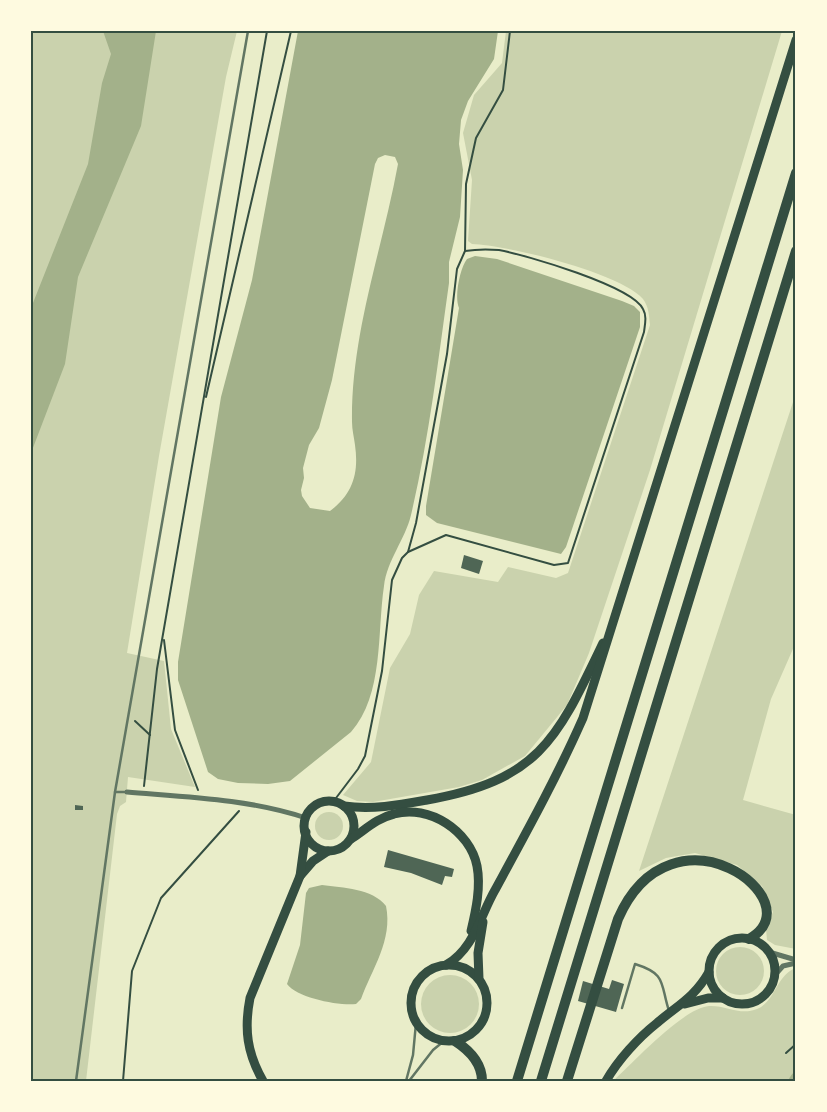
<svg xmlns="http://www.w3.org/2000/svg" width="827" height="1112" font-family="'Roboto Serif',serif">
<rect width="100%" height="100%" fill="#e9edc9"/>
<g fill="#cad2ad">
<polygon points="31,31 237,31 226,77 159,456 127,653 164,661 171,729 195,787 128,777 126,802 120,806 117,814 86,1081 31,1081"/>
<path d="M506,31H782L650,470L589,653L567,705L525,756L482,780L459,787L373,802L357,801L343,795L371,762L390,668L410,634L419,595L434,571L498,582L508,567L556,578L568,573L650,325C649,316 649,307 643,299C621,273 507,245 472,244L468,241L472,180L463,133L474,95L502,63Z"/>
<polygon points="796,393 796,642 771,699 743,800 796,815 796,949 775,945 767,940 766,929 773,912 762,886 737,865 695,853 666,858 639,871"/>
<circle cx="329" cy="826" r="14"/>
<circle cx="740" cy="971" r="24"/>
<path d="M796,968V1081H613C633,1063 683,1008 709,1006C726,1005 740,1016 757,1009C776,1001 776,975 796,968Z"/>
<circle cx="450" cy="1004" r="29"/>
</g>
<g fill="#a3b18a" fill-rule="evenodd">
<polygon points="103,31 156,31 141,126 78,277 65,364 31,453 31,308 88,164 102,83 111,54"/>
<path d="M298,31H498L494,59L468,101L461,120L459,144L463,170L460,217L449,262V283C438,361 429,439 411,515C405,540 387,560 384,586C377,632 384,695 351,732L290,781L268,784L238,783L218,779L208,772L178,680V662L221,397L252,280ZM385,155L395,157L398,164C382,251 351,333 352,422C352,430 354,437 355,445C359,473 353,494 330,511L310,508L302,496L301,490L304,478L303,468L309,445L319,428L332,380L375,164L378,158Z"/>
<path d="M475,256L497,259L622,301L634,306L640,312V327L566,547L561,554L437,523L426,515V506L459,308C454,297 460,268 467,259Z"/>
<path d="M322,885C343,888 372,888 386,906C393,940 372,969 361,999L356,1004C339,1006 297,998 287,984L300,945L306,893L309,888Z"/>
</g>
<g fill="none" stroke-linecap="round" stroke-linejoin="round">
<polyline stroke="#a3b18a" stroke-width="11" points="794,1081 796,1078"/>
</g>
<g fill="#4f6655">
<polygon points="464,555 483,561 479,574 461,568"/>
<polygon points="75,805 83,806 83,810 75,810"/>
<polygon points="388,850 454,869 452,877 445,876 442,885 411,873 384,867"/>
<polygon points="612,980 624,984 616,1012 578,1001 583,981 609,989"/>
</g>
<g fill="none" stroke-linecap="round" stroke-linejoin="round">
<g stroke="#344e41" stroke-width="2">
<polyline points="206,397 291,31"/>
<polyline points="408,552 416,523 447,354 457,269 465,251 466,184 476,138 503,90 510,31"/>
<polyline points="164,640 175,730 198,790"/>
<polyline points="135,721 150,735"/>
<polyline points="144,786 157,669 267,31"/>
<path d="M333,802L358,769L365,756L382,671L392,580L402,558L408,552L446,535L554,565L568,563L644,332C645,324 647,316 643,309C632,286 526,255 499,250C487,249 477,249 465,251"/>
<polyline points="786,1053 796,1044"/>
<polyline points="123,1081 132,971 161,898 239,811"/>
</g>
<g stroke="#617663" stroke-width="2.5">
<polyline points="115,792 126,792"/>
<path d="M622,1008L635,964C667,974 660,983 669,1011"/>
<polyline points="76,1081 115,792 248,31"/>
<polyline points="406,1081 413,1055 416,1023"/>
<polyline points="409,1081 433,1050 444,1041"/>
</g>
<g stroke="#617663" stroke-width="5">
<path d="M127,792C187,797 249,799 306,818"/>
<polyline points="769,952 796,960"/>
<polyline points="774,976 783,966 796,963"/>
</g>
<g stroke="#344e41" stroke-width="9">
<circle cx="329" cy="826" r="25"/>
<path d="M344,806C372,810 399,805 427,800C540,780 557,739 603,643"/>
<path d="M351,839C365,830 377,818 394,814C429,804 470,831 477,866C481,887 476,910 471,931"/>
<polyline points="300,876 313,861 328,851"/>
<circle cx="742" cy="971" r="33"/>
<circle cx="449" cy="1003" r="38"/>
<path d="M446,965C474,949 480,916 495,890C526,833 557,777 583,718L796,40"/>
<polyline points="479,979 478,953 483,922"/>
<polyline points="685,1004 708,998 723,998"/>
<path d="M263,1081C247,1053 244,1029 250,998L300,876L306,832"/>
<path d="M606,1081C618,1060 638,1038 657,1023C678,1005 694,998 709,972"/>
</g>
<g stroke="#344e41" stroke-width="10">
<path d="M455,1041C469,1050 482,1063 482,1081"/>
<polyline points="517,1081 796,173"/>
<polyline points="541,1081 796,251"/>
<path d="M567,1081L618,919C672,795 817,901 749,939"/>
</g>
</g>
<rect width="827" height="1112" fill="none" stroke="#fefae0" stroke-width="65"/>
<rect x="32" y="32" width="762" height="1048" fill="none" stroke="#344e41" stroke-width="2"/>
</svg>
